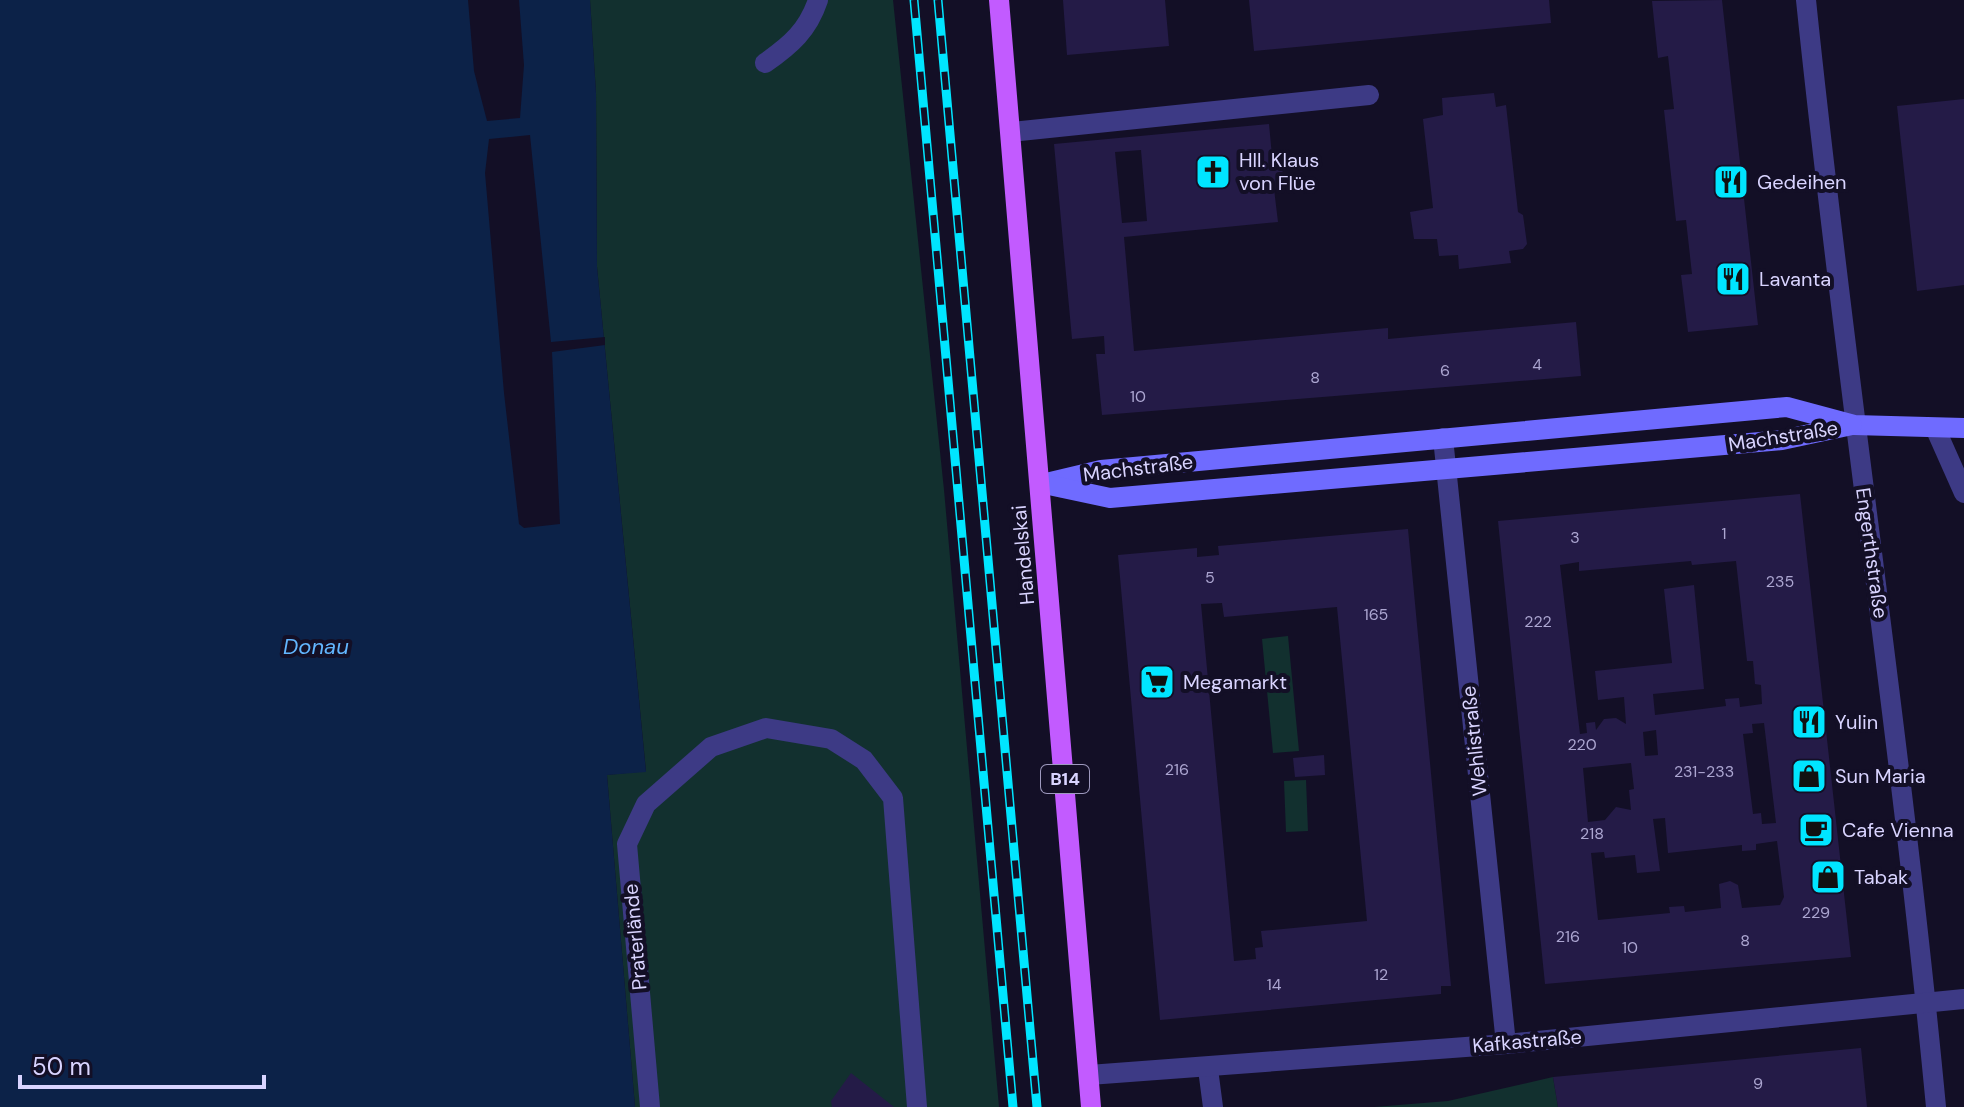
<svg xmlns="http://www.w3.org/2000/svg" width="1964" height="1107" font-family="'DM Sans',sans-serif">
<rect width="100%" height="100%" fill="#130f26"/>
<g fill="#12302f">
<polygon points="590,0 893,0 944,490 999,1107 635,1107 607,775 646,771 597,267 596,93"/>
<polygon points="1288,636 1299,751 1273,753 1262,639"/>
<polygon points="1306,780 1308,831 1286,832 1284,781"/>
<polygon points="1553,1077 1558,1107 1374,1107 1448,1101"/>
</g>
<polygon fill="#0c2248" points="0,0 590,0 596,93 597,267 646,772 607,775 635,1107 0,1107"/>
<g fill="#130f26">
<polygon points="468,0 519,0 524,65 520,118 487,121 474,71"/>
<polygon points="530,135 551,342 605,337 605,345 552,352 560,524 524,528 519,524 504,393 485,173 489,139"/>
</g>
<g fill="#241b47" fill-rule="evenodd">
<polygon points="1063,0 1165,0 1169,46 1067,55"/>
<polygon points="1249,0 1549,0 1551,23 1254,51"/>
<polygon points="1722,0 1758,325 1688,332 1681,275 1692,274 1686,220 1676,221 1664,110 1674,109 1668,56 1658,58 1652,1"/>
<polygon points="1494,93 1496,107 1506,105 1518,212 1523,215 1527,244 1523,249 1509,251 1511,263 1459,269 1458,255 1439,256 1437,239 1414,239 1410,212 1433,208 1423,119 1443,115 1442,98"/>
<polygon points="1964,99 1964,285 1917,291 1897,106"/>
<path d="M1269,124L1272,156L1281,155L1284,188L1274,189L1278,222L1124,237L1134,351L1388,328V339L1576,322L1581,376L1102,415L1096,354H1105L1104,336L1072,339L1054,144ZM1141,150L1147,221L1122,223L1115,152Z"/>
<path d="M1800,494L1851,957L1545,984L1498,521ZM1691,561L1692,565L1736,561L1747,661H1753L1755,684L1761,685L1762,704L1740,707L1739,698L1725,699L1726,706L1655,715L1653,694L1704,689L1694,585L1664,589L1672,663L1595,671L1598,700L1624,697L1626,724L1616,718L1604,719L1596,730L1595,722L1586,723L1587,733L1580,734L1560,565L1579,562V571ZM1764,723L1776,823L1762,824L1761,813L1753,814L1743,734L1753,733L1752,724ZM1656,730L1658,755L1645,756L1643,732ZM1631,763L1634,789L1629,790L1631,810L1616,807L1605,820L1588,822L1583,768ZM1665,818L1668,853L1742,845V851L1756,850V844L1777,841L1784,897L1780,905L1742,908L1738,885L1730,881L1719,884L1721,908L1685,912L1684,906L1669,907L1670,913L1598,920L1591,853L1604,852L1605,858L1635,855L1637,873L1660,871L1653,819Z"/>
<path d="M1408,529L1451,986H1441V994L1160,1020L1118,555L1197,548V557L1219,555L1218,546ZM1222,603L1224,617L1337,607L1367,921L1261,931L1263,947L1255,948L1256,959L1234,961L1201,604Z"/>
<polygon points="1324,755 1325,775 1295,777 1293,758"/>
<polygon points="1861,1048 1867,1107 1558,1107 1553,1077"/>
<polygon points="851,1073 894,1107 832,1107 831,1101"/>
</g>
<g fill="none" stroke-linecap="round" stroke-linejoin="round">
<g stroke="#3d3a85" stroke-width="20">
<path d="M765,63C791,45 808,30 818,0"/>
<polyline points="1011,132 1369,95"/>
<polyline points="1936,430 1964,493"/>
<polyline points="1208,1069 1213,1107"/>
<polyline points="650,1107 627,844 646,804 711,747 766,728 831,739 864,760 893,798 917,1107"/>
</g>
<g stroke="#3d3a85" stroke-width="20">
<path d="M1806,0C1844,370 1901,737 1936,1107"/>
<polyline points="1443,438 1506,1044"/>
<polyline points="1089,1075 1506,1044 1964,999"/>
</g>
<g stroke="#6f6bff" stroke-width="20">
<polyline points="1042,484 1101,470 1787,407 1854,425 1964,428"/>
<polyline points="1049,485 1110,498 1782,440 1852,425"/>
</g>
<polyline stroke="#c25bff" stroke-width="20" points="999,0 1091,1107"/>
<defs>
<g id="rail">
<polyline points="914,0 1013,1107"/>
<polyline points="938,0 1037,1107"/>
</g>
</defs>
<use href="#rail" stroke="#00e5ff" stroke-width="9"/>
<use href="#rail" stroke="#130f26" stroke-width="6" stroke-dasharray="18" stroke-linecap="butt"/>
</g>
<defs>
<symbol id="church-square" viewBox="-11 -11 22 22"><rect x="-9" y="-9" width="18" height="18" rx="4" fill="#00e5ff" stroke="#130f26"/><path d="M-1.2-6h2.4v3.5h3.3v2.4h-3.3V6h-2.4V-.1h-3.3v-2.4h3.3Z" fill="#111"/></symbol>
<symbol id="restaurant-square" viewBox="-11 -11 22 22"><rect x="-9" y="-9" width="18" height="18" rx="4" fill="#00e5ff" stroke="#130f26"/><path d="M-5-6h1v4h1v-4h1v4h1v-4h1v5L-1.5 .5V6h-2V.5L-5-1ZM5-6V6H3V1.5H1.5Q1.5-4 5-6Z" fill="#111"/></symbol>
<symbol id="supermarket-square" viewBox="-11 -11 22 22"><rect x="-9" y="-9" width="18" height="18" rx="4" fill="#00e5ff" stroke="#130f26"/><path d="M-6-5.5h2.5l.6 2H6L4.5 2H-2.5L-4.4-4H-6ZM-1.5 3.2a1.3 1.3 0 1 0 .1 0ZM3 3.2a1.3 1.3 0 1 0 .1 0Z" fill="#111"/></symbol>
<symbol id="shop-square" viewBox="-11 -11 22 22"><rect x="-9" y="-9" width="18" height="18" rx="4" fill="#00e5ff" stroke="#130f26"/><path d="M-5-2.5h2.3a2.7 3.5 0 0 1 5.4 0H5L5.5 6h-11ZM-1.5-2.5h3a1.5 2.3 0 0 0-3 0Z" fill="#111"/></symbol>
<symbol id="cafe-square" viewBox="-11 -11 22 22"><rect x="-9" y="-9" width="18" height="18" rx="4" fill="#00e5ff" stroke="#130f26"/><path d="M-5.5-4.5H6V0H3Q3 3.5 0 3.5H-2.5Q-5.5 3.5-5.5 0ZM3-3.2v2h1.7v-2ZM-6 4.5H4V6H-6Z" fill="#111"/></symbol>
</defs>
<g fill-rule="evenodd">
<use href="#church-square" x="1193" y="152" width="40" height="40"/>
<use href="#restaurant-square" x="1711" y="162" width="40" height="40"/>
<use href="#restaurant-square" x="1713" y="259" width="40" height="40"/>
<use href="#supermarket-square" x="1137" y="662" width="40" height="40"/>
<use href="#restaurant-square" x="1789" y="702" width="40" height="40"/>
<use href="#shop-square" x="1789" y="756" width="40" height="40"/>
<use href="#cafe-square" x="1796" y="810" width="40" height="40"/>
<use href="#shop-square" x="1808" y="857" width="40" height="40"/>
</g>
<g text-anchor="middle" stroke-width="8" stroke-linejoin="round" paint-order="stroke">
<g font-size="16" fill="#aca6d1">
<text x="1537" y="370">4</text>
<text x="1445" y="376">6</text>
<text x="1315" y="383">8</text>
<text x="1138" y="402">10</text>
<text x="1724" y="539">1</text>
<text x="1575" y="543">3</text>
<text x="1210" y="583">5</text>
<text x="1780" y="587">235</text>
<text x="1376" y="620">165</text>
<text x="1538" y="627">222</text>
<text x="1582" y="750">220</text>
<text x="1177" y="775">216</text>
<text x="1704" y="777">231-233</text>
<text x="1592" y="839">218</text>
<text x="1816" y="918">229</text>
<text x="1568" y="942">216</text>
<text x="1745" y="946">8</text>
<text x="1630" y="953">10</text>
<text x="1381" y="980">12</text>
<text x="1274" y="990">14</text>
<text x="1758" y="1089">9</text>
</g>
<rect fill="#130f26" stroke="#9e99be" stroke-width="2" x="1041" y="765" width="48" height="28" rx="6"/>
<g font-size="18" font-weight="bold" fill="#d9d4ff">
<text x="1065" y="785">B14</text>
</g>
<g font-size="20" fill="#d9d4ff" stroke="#130f26" text-anchor="start">
<text x="1239" y="167">Hll. Klaus<tspan x="1239" dy="23">von Flüe</tspan></text>
<text x="1757" y="189">Gedeihen</text>
<text x="1759" y="286">Lavanta</text>
<text x="1183" y="689">Megamarkt</text>
<text x="1835" y="729">Yulin</text>
<text x="1835" y="783">Sun Maria</text>
<text x="1842" y="837">Cafe Vienna</text>
<text x="1854" y="884">Tabak</text>
</g>
<g font-size="20" fill="#d9d4ff" stroke="#130f26">
<text transform="translate(1783 436) rotate(-9)" y="7">Machstraße</text>
<text transform="translate(1138 468) rotate(-7)" y="7">Machstraße</text>
<text transform="translate(1872 553) rotate(82)" y="7">Engerthstraße</text>
<text transform="translate(1023 555) rotate(-95)" y="7">Handelskai</text>
<text transform="translate(1474 741) rotate(-96)" y="7">Wehlistraße</text>
<text transform="translate(635 937) rotate(-95)" y="7">Praterlände</text>
<text transform="translate(1527 1041) rotate(-5)" y="7">Kafkastraße</text>
</g>
<g font-size="22" font-style="italic" fill="#62b6ff" stroke="#130f26">
<text x="316" y="654">Donau</text>
</g>
</g>
<path d="M20 1075v12h244v-12" fill="none" stroke="#d9d4ff" stroke-width="4"/>
<text x="32" y="1075" font-size="24" fill="#d9d4ff" stroke="#130f26" stroke-width="6" paint-order="stroke">50 m</text>
</svg>
